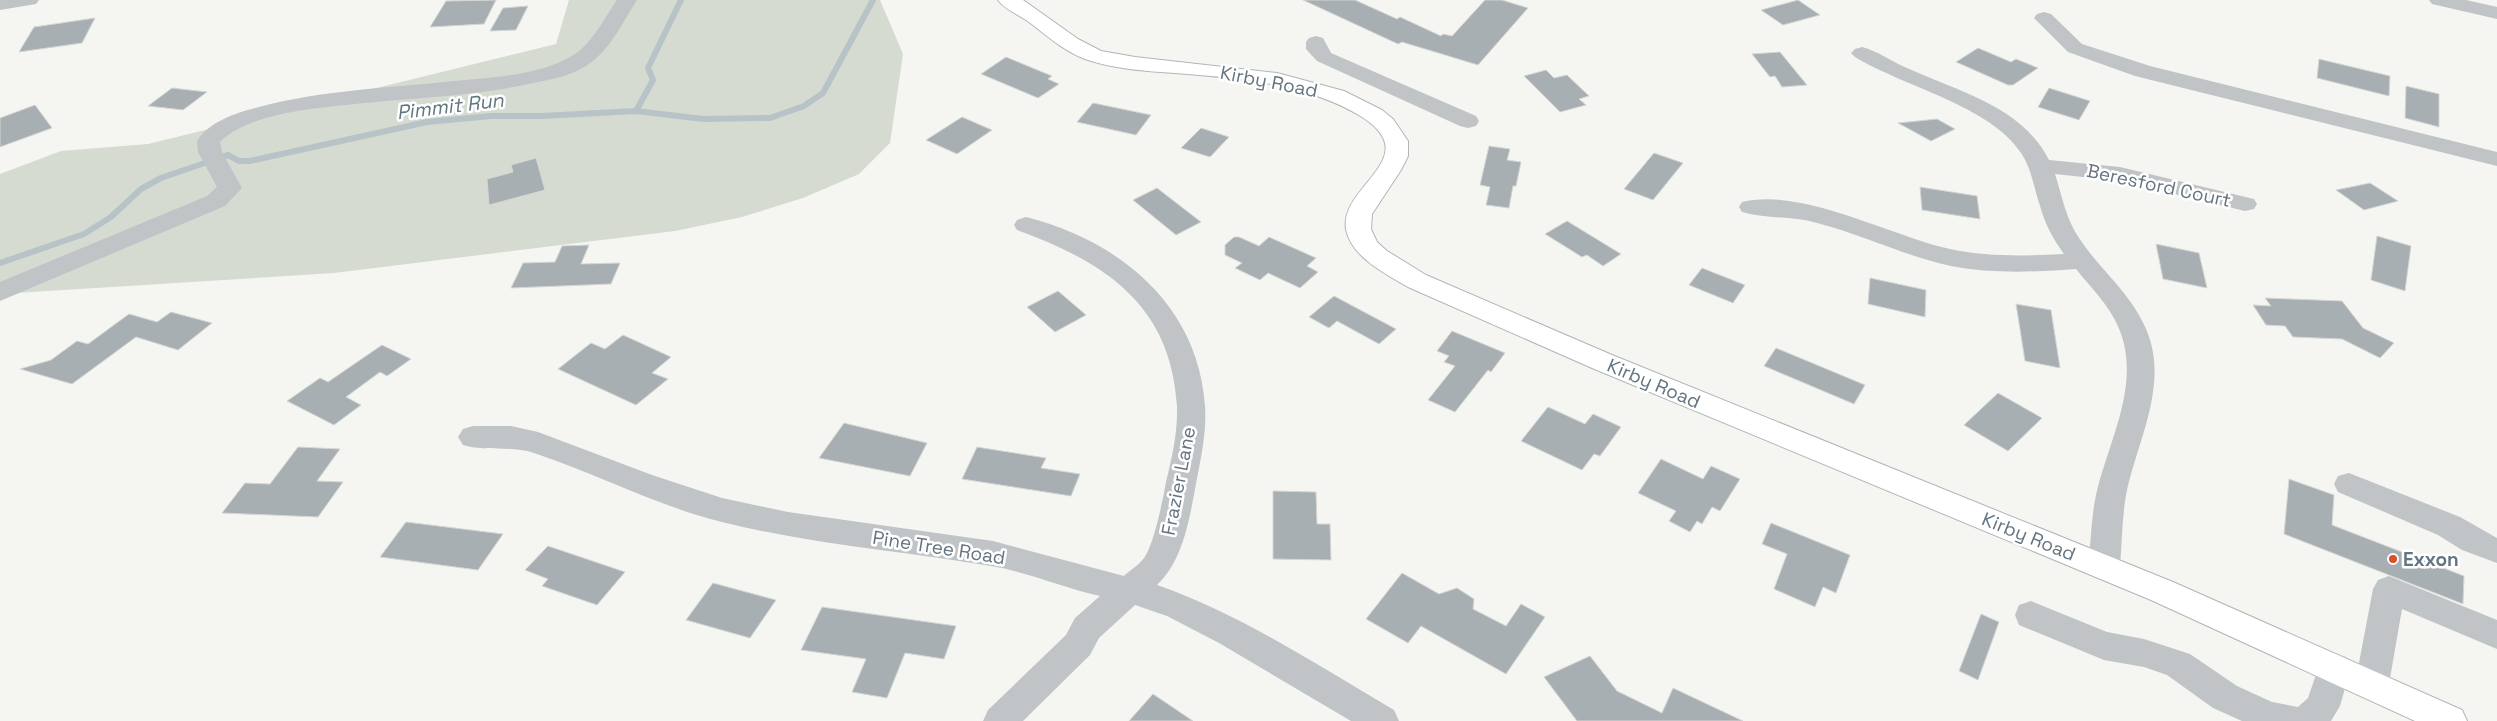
<svg xmlns="http://www.w3.org/2000/svg" width="2497" height="721" font-family="'Space Grotesk',sans-serif">
<rect width="100%" height="100%" fill="#f5f5f1"/>
<polygon fill="#d6dbd2" points="569,0 880,0 903,54 890,143 859,174 803,198 742,217 675,231 334,273 0,294 0,174 61,151 148,144 556,44"/>
<g fill="none" stroke-linecap="round" stroke-linejoin="round">
<g stroke="#b7c3c7" stroke-width="6">
<polyline points="636,111 653,80 648,68 681,0"/>
<polyline points="0,263 84,234 111,217 141,189 161,178 228,155 239,161 250,161 427,122 491,116 542,116 636,111 703,119 770,118 804,106 823,93 873,0"/>
</g>
</g>
<g fill="#a7afb3" stroke="#d6d6d4">
<polygon points="496,0 484,24 430,27 446,1"/>
<polygon points="1303,0 1355,0 1397,19 1400,17 1441,36 1443,34 1452,36 1485,0 1502,0 1528,8 1478,65 1402,42 1398,44"/>
<polygon points="1798,0 1820,15 1783,25 1761,10"/>
<polygon points="528,6 516,30 490,31 503,8"/>
<polygon points="95,18 82,43 19,52 34,27"/>
<polygon points="1978,48 2011,62 2016,59 2038,68 2013,85 2008,85 1956,62"/>
<polygon points="1780,52 1807,85 1782,87 1775,76 1770,77 1752,54"/>
<polygon points="1006,57 1052,76 1048,79 1059,84 1038,98 981,74"/>
<polygon points="2319,59 2390,76 2389,96 2317,78"/>
<polygon points="1546,70 1554,78 1567,75 1589,96 1579,99 1586,105 1560,112 1524,76"/>
<polygon points="2406,86 2439,94 2439,127 2405,118"/>
<polygon points="172,88 207,92 183,110 148,106"/>
<polygon points="2049,88 2090,101 2079,120 2038,107"/>
<polygon points="1093,103 1151,115 1136,135 1077,122"/>
<polygon points="35,105 52,128 0,147 0,118"/>
<polygon points="962,117 992,130 957,154 926,140"/>
<polygon points="1937,119 1955,129 1931,141 1898,123"/>
<polygon points="1201,128 1229,137 1210,157 1181,148"/>
<polygon points="1489,146 1510,149 1507,160 1521,162 1516,186 1513,186 1509,208 1486,205 1490,187 1480,185"/>
<polygon points="1654,153 1683,163 1653,200 1624,189"/>
<polygon points="536,158 545,190 489,205 487,179 513,172 511,165"/>
<polygon points="2370,183 2398,201 2364,210 2336,190"/>
<polygon points="1920,187 1977,196 1980,219 1922,210"/>
<polygon points="1157,188 1201,222 1176,235 1133,200"/>
<polygon points="1567,221 1621,254 1603,266 1587,255 1582,257 1545,234"/>
<polygon points="2377,236 2411,246 2405,291 2371,280"/>
<polygon points="1234,237 1239,237 1259,246 1269,237 1316,258 1307,266 1318,272 1300,288 1268,273 1260,280 1235,268 1242,263 1225,255 1225,245"/>
<polygon points="2156,244 2199,253 2207,288 2163,279"/>
<polygon points="589,245 581,264 620,263 611,284 511,288 523,263 555,262 562,246"/>
<polygon points="1702,268 1745,285 1733,303 1689,285"/>
<polygon points="1870,278 1926,290 1925,317 1868,304"/>
<polygon points="1058,291 1086,315 1055,332 1027,307"/>
<polygon points="1334,296 1396,329 1379,344 1337,321 1329,328 1309,317"/>
<polygon points="2265,298 2342,301 2363,328 2394,343 2380,358 2342,339 2293,337 2285,326 2266,325 2253,305 2271,306"/>
<polygon points="2016,304 2051,310 2060,368 2025,361"/>
<polygon points="171,312 212,323 178,350 136,337 72,384 20,369 51,360 77,341 88,344 129,314 157,322"/>
<polygon points="1452,331 1505,353 1491,372 1488,370 1455,412 1428,400 1455,366 1444,362 1449,356 1437,351"/>
<polygon points="623,335 671,357 652,373 668,379 636,405 558,369 591,343 605,349"/>
<polygon points="382,345 411,359 387,376 380,372 346,397 361,405 334,425 287,401 320,378 328,382"/>
<polygon points="1776,348 1865,385 1854,404 1764,366"/>
<polygon points="1998,393 2042,418 2008,451 1964,425"/>
<polygon points="1548,407 1585,424 1593,414 1621,427 1600,456 1594,454 1582,470 1521,441"/>
<polygon points="844,423 927,443 910,476 819,458"/>
<polygon points="298,447 340,449 317,481 343,482 318,517 222,513 245,483 270,484"/>
<polygon points="977,447 1046,458 1041,468 1080,474 1071,496 962,479"/>
<polygon points="1661,459 1703,479 1711,466 1740,479 1720,511 1712,507 1702,524 1697,521 1690,532 1669,521 1676,511 1638,493"/>
<polygon points="2289,479 2334,495 2332,525 2464,576 2463,604 2284,534"/>
<polygon points="1273,491 1316,492 1317,524 1330,524 1331,560 1273,559"/>
<polygon points="406,522 503,534 478,570 380,557"/>
<polygon points="1771,523 1850,555 1836,593 1823,587 1815,607 1774,589 1787,554 1762,544"/>
<polygon points="548,546 625,572 597,605 542,586 548,579 525,570"/>
<polygon points="1402,573 1439,594 1457,588 1474,599 1473,609 1506,626 1521,604 1545,617 1506,674 1421,626 1408,643 1366,619"/>
<polygon points="713,583 776,600 750,638 686,620"/>
<polygon points="822,607 956,626 944,659 905,653 887,698 852,692 866,659 801,650"/>
<polygon points="1981,614 1999,622 1978,680 1959,671"/>
<polygon points="1590,656 1617,691 1662,713 1673,688 1743,721 1577,721 1544,677"/>
<polygon points="1153,694 1193,721 1129,721"/>
</g>
<g fill="none" stroke-linecap="round" stroke-linejoin="round">
<defs>
<path id="major" d="M998,0H1023L1078,39L1101,51L1135,57L1277,73L1344,91L1382,110L1393,119L1408,141V156L1401,170L1372,214L1371,229L1377,242L1387,251L1426,275L1612,355L2173,582L2462,710L2467,721H2415L2151,600L1592,368L1408,287C1386,274 1351,257 1346,229C1339,186 1426,158 1362,117C1307,83 1238,78 1175,73C1145,71 1114,69 1085,59C1064,51 1047,36 1029,22C1019,15 1004,9 998,0Z"/>
</defs>
<use href="#major" stroke="#b1b6b9" stroke-width="2"/>
<g fill="#c0c4c7" fill-rule="evenodd">
<polygon points="0,0 39,0 36,4 0,10"/>
<path d="M617,0H637C624,20 612,46 593,61C576,75 554,79 533,83C481,95 428,97 375,102C332,107 251,110 220,142L222,152L242,188L225,206L0,301V282L207,196L217,187L198,152L197,141C210,121 236,113 259,107C322,90 389,88 454,81C495,77 540,76 575,54C593,42 605,17 617,0Z"/>
<polygon points="2429,0 2466,0 2497,7 2497,19 2432,4"/>
<polygon points="2044,12 2051,14 2082,44 2150,66 2497,152 2497,166 2135,76 2068,52 2034,18 2037,14"/>
<polygon points="1316,36 1323,38 1331,53 1476,116 1479,121 1476,126 1468,128 1460,126 1317,61 1306,49 1306,42 1309,38"/>
<path d="M1862,47C1878,51 1892,62 1907,68C1957,91 2022,106 2049,160L2120,167L2254,199L2257,204L2254,209L2245,211L2120,181L2055,174C2062,196 2066,219 2079,238C2100,270 2131,293 2146,329C2170,384 2137,441 2126,495C2122,518 2122,543 2120,567L2115,576L2104,580L2093,576L2088,567C2091,543 2091,518 2096,495C2108,442 2141,386 2120,331C2111,307 2092,289 2076,269C2034,272 1993,274 1951,266C1905,256 1863,235 1817,223C1793,216 1767,219 1742,212L1739,207L1742,202C1801,187 1891,236 1950,249C1987,257 2026,256 2064,254C2053,239 2045,224 2040,206C2034,189 2032,169 2021,153C1991,106 1902,86 1855,57L1851,53L1855,49Z"/>
<path d="M1026,217C1120,241 1198,305 1205,406C1207,433 1200,462 1195,489C1189,522 1182,562 1157,585C1241,614 1318,666 1394,710L1399,721H1351L1219,643L1167,616L1135,605L1099,638L1090,655L1023,721H983L988,710L1066,635L1075,618L1100,596C1064,588 1028,572 991,566C902,551 810,544 722,522C657,506 597,474 534,453C510,445 486,452 463,445L458,437L463,429L473,426H511L538,432L652,475L722,498L788,512L993,541L1124,576C1130,570 1139,565 1144,558C1154,545 1163,499 1166,482C1172,458 1178,431 1177,406C1171,305 1105,262 1017,230L1014,225L1017,220Z"/>
<polygon points="2349,473 2460,517 2497,538 2497,563 2462,550 2438,535 2338,492 2334,484 2338,476"/>
<polygon points="2389,576 2497,620 2497,649 2402,609 2389,684 2384,694 2372,699 2360,694 2355,684 2373,589 2378,580"/>
<polygon points="2031,601 2107,632 2144,639 2190,654 2237,686 2272,702 2298,707 2308,698 2322,657 2334,653 2346,657 2351,667 2340,706 2331,721 2242,721 2213,708 2167,675 2144,667 2104,660 2019,625 2015,615 2019,605"/>
</g>
<use href="#major" fill="#fff" fill-rule="evenodd"/>
</g>
<circle fill="#dd4e28" stroke="#fff" stroke-width="2" cx="2393" cy="559" r="5"/>
<g text-anchor="middle" stroke-width="5" stroke-linejoin="round" paint-order="stroke">
<g font-size="19" fill="#647581" stroke="#fff">
<text transform="translate(1269 81) rotate(11)" y="7">Kirby Road</text>
<text transform="translate(2159 185) rotate(12)" y="7">Beresford Court</text>
<text transform="translate(1654 383) rotate(23)" y="7">Kirby Road</text>
<text transform="translate(1178 481) rotate(-79)" y="7">Frazier Lane</text>
<text transform="translate(2029 536) rotate(22)" y="7">Kirby Road</text>
<text transform="translate(939 547) rotate(9)" y="7">Pine Tree Road</text>
</g>
<g font-size="19" font-weight="bold" fill="#647581" stroke="#fff" text-anchor="start">
<text x="2403" y="566">Exxon</text>
</g>
<g font-size="20" font-style="italic" fill="#60777f" stroke="#fff">
<text transform="translate(450 106) rotate(-7)" y="7">Pimmit Run</text>
</g>
</g>
</svg>
